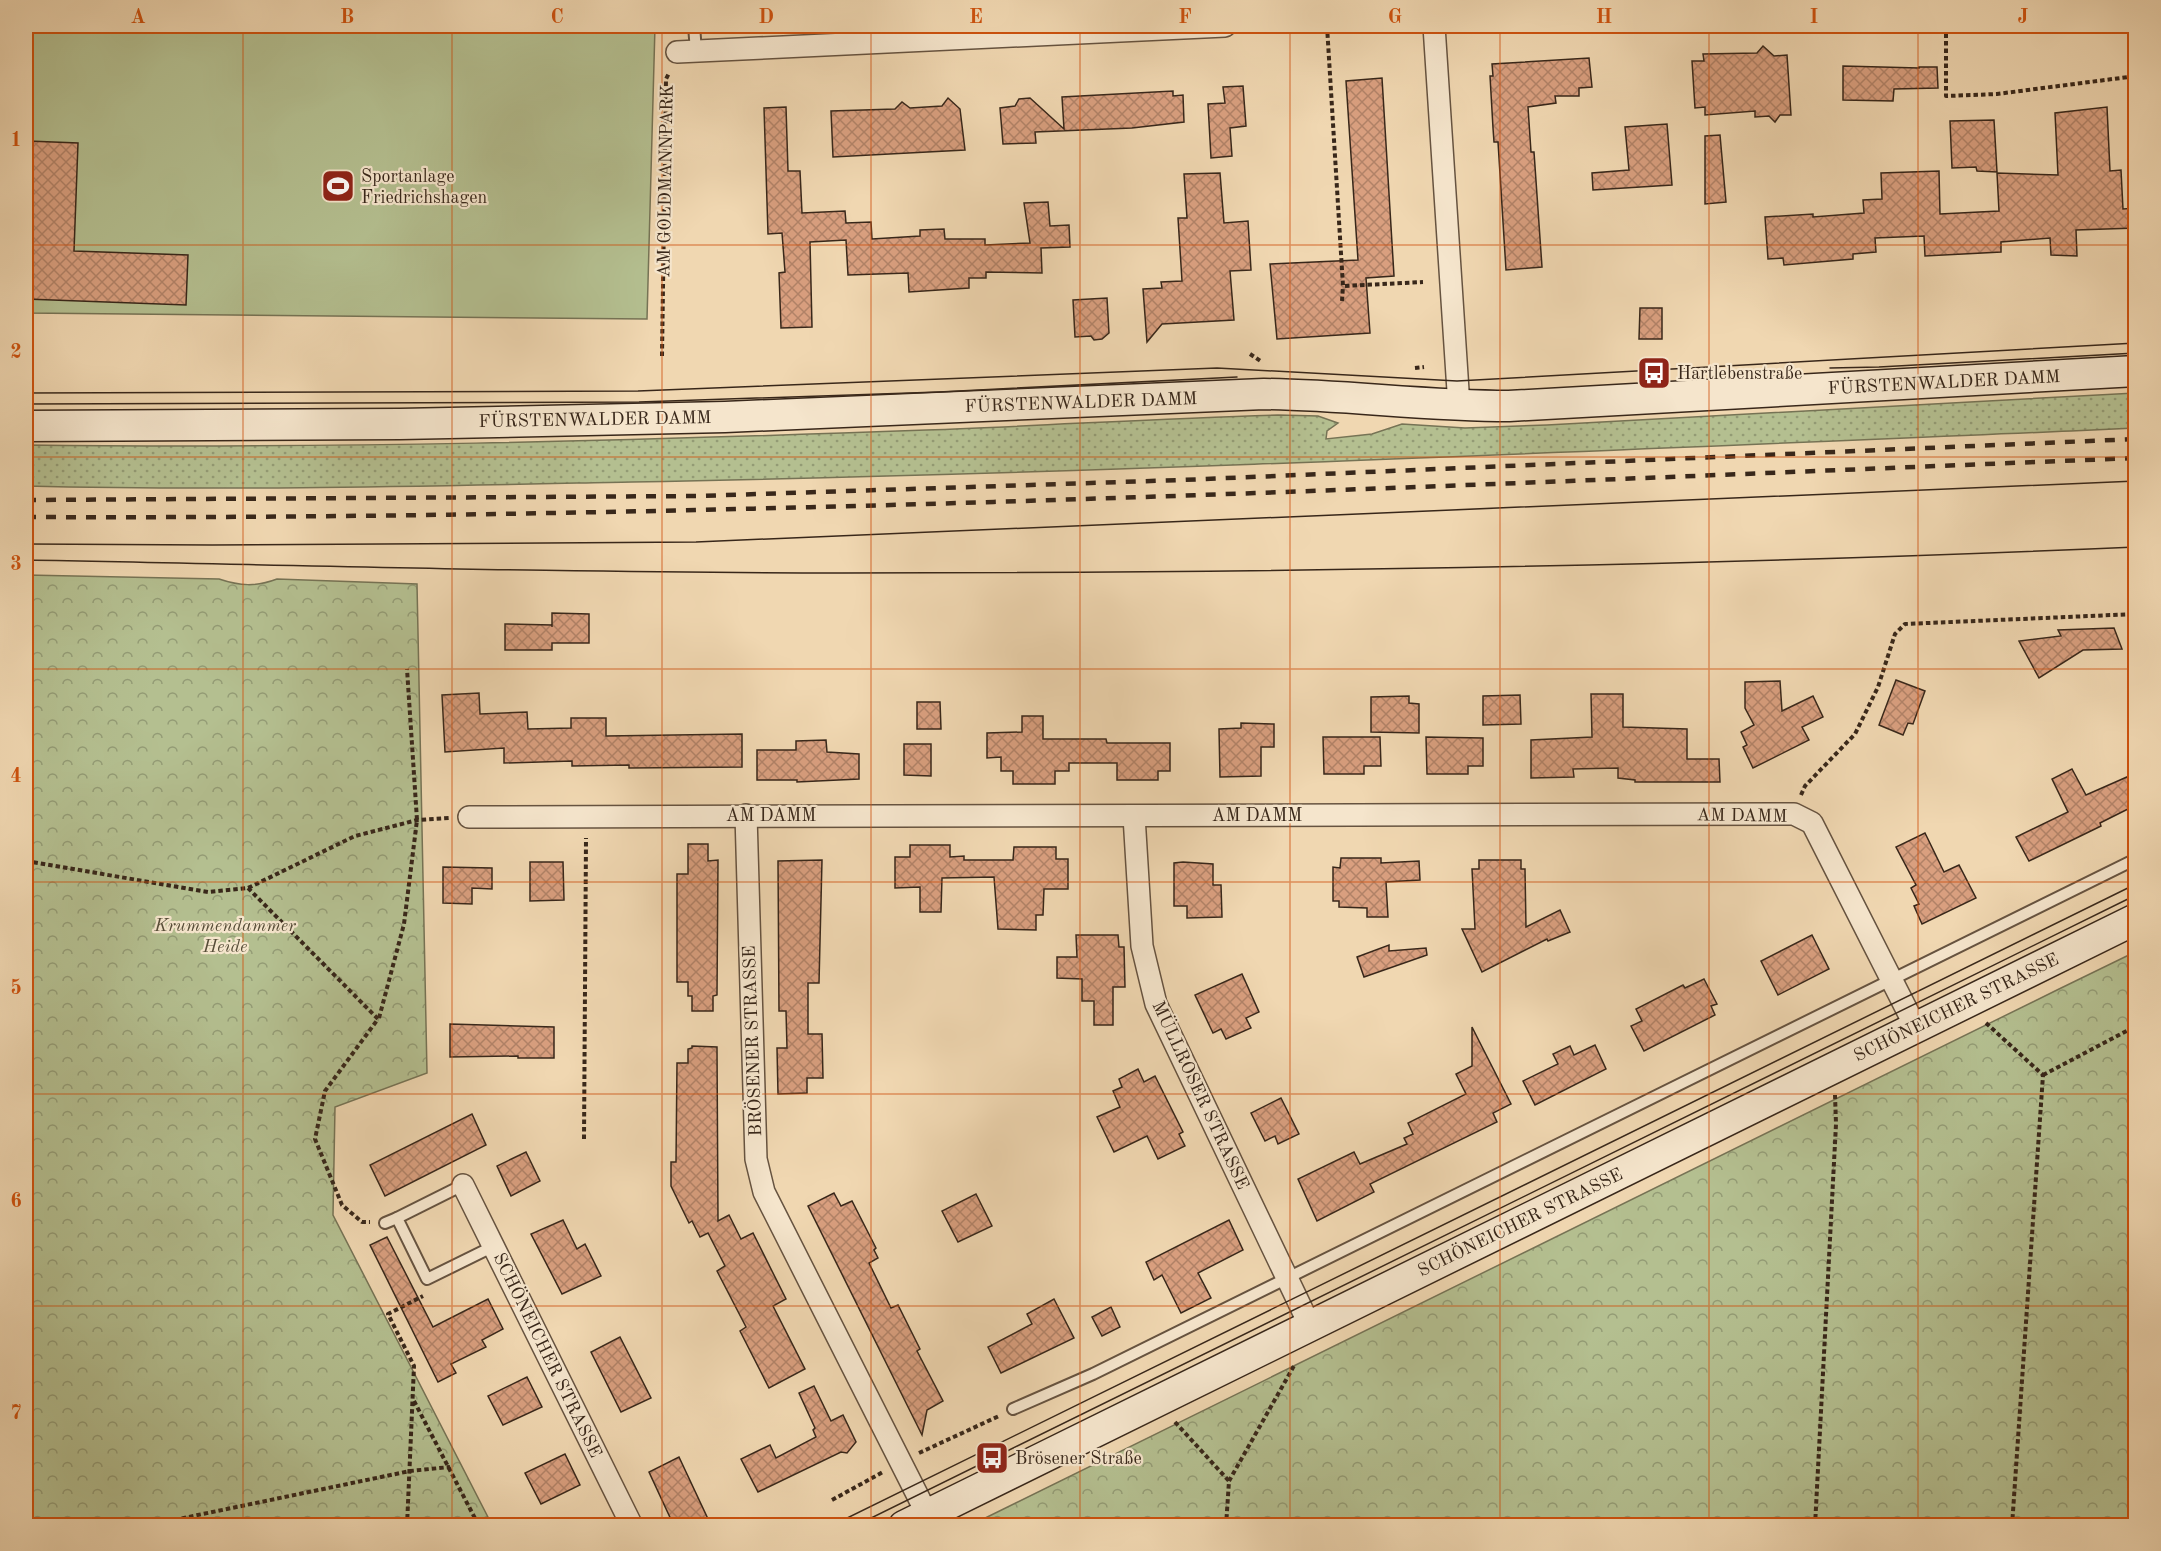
<svg xmlns="http://www.w3.org/2000/svg" width="2161" height="1551" font-family="'Old Standard TT',serif">
<defs>
<pattern id="grass-dots" width="8" height="8" patternUnits="userSpaceOnUse" patternTransform="scale(1.5)"><rect width="8" height="8" fill="#b4bf90"/><path d="M2 2h.1M6 6h.1" fill="none" stroke="#939b75" stroke-width="1.8" stroke-linecap="round"/></pattern>
<pattern id="forest-crowns" width="20" height="18" patternUnits="userSpaceOnUse" patternTransform="scale(1.5)"><rect width="20" height="18" fill="#b4bf90"/><path d="M2 6a3 3 0 1 1 6 0M12 15a3 3 0 1 1 6 0" fill="none" stroke="#939b75"/></pattern>
<pattern id="building-cross-hatch" width="8" height="8" patternUnits="userSpaceOnUse" patternTransform="scale(1.5)"><rect width="8" height="8" fill="#d99f7f"/><path d="M0 0l8 8M0 8l8-8" fill="none" stroke="#b18267"/></pattern>
</defs>
<rect width="100%" height="100%" fill="#f0d7b1"/>
<filter id="stains"><feTurbulence type="fractalNoise" baseFrequency=".00333" numOctaves="4"/><feColorMatrix values="0 0 0 0 .2 0 0 0 0 .09 0 0 0 0 .02 0 0 0 .5 -.17"/></filter>
<radialGradient id="worn" r=".72"><stop offset=".6" stop-color="#630" stop-opacity="0"/><stop offset="1" stop-color="#630" stop-opacity=".3"/></radialGradient>
<path fill="url(#grass-dots)" stroke="#767355" stroke-width="1.5" d="M2135,393V428L2071,431C1591,451 1112,473 632,482C430,486 228,491 26,486V445C326,449 626,441 926,430C1043,426 1161,418 1278,415L1318,416L1338,423L1327,431L1326,439L1372,434L1402,424L1465,428L1547,425Z"/>
<g fill="url(#forest-crowns)" stroke="#767355" stroke-width="1.5">
<path d="M26,575L219,579C240,586 256,587 277,579L417,584L427,1073L335,1107L333,1215L492,1525H26Z"/>
<polygon points="2135,952 2135,1525 971,1525 2057,990"/>
</g>
<polygon fill="#b4bf90" stroke="#767355" stroke-width="1.5" points="26,26 655,26 647,319 26,313"/>
<g fill="url(#building-cross-hatch)" stroke="#38271a" stroke-width="1.5">
<polygon points="1763,46 1774,56 1787,55 1791,115 1780,115 1775,122 1769,116 1755,117 1755,111 1705,115 1705,107 1695,108 1692,61 1704,61 1703,54 1757,53"/>
<polygon points="1589,58 1592,87 1579,88 1579,96 1555,96 1556,103 1528,107 1531,152 1534,152 1542,267 1506,270 1498,142 1494,142 1493,128 1490,76 1493,76 1492,64"/>
<polygon points="1843,66 1919,68 1919,67 1937,67 1938,88 1894,89 1893,101 1843,100"/>
<polygon points="1382,78 1394,276 1366,278 1370,333 1277,339 1270,264 1358,260 1346,81"/>
<polygon points="1243,86 1246,126 1230,128 1232,156 1211,158 1208,104 1225,103 1223,87"/>
<polygon points="1173,91 1173,96 1183,95 1184,122 1132,128 1035,132 1036,143 1003,144 1000,108 1015,106 1019,99 1030,98 1064,129 1062,97"/>
<polygon points="948,98 960,109 965,150 833,157 831,111 895,109 902,102 910,108 942,106"/>
<polygon points="786,107 788,171 800,171 802,213 845,211 846,223 871,222 872,239 920,236 920,230 944,229 945,239 985,239 985,245 1030,243 1024,203 1048,202 1050,226 1069,225 1070,247 1041,248 1042,273 986,272 986,278 969,278 969,288 909,292 908,273 848,275 846,240 810,242 812,327 781,328 779,273 785,272 782,233 768,234 764,108"/>
<polygon points="2107,107 2110,171 2121,170 2123,209 2136,208 2136,228 2076,230 2077,256 2051,255 2050,238 2001,242 2001,252 1925,256 1924,236 1875,238 1876,252 1853,254 1853,259 1784,265 1783,258 1768,259 1765,217 1813,214 1813,217 1864,213 1863,200 1882,199 1881,173 1939,171 1940,214 1999,211 1997,173 2058,175 2055,113"/>
<polygon points="1994,120 1997,172 1977,171 1976,167 1952,168 1950,121"/>
<polygon points="1667,124 1672,185 1593,190 1592,173 1629,170 1625,127"/>
<polygon points="1720,135 1726,202 1705,204 1705,136"/>
<polygon points="28,141 78,143 74,251 188,255 186,305 26,299"/>
<polygon points="1220,173 1224,223 1248,221 1251,270 1230,271 1234,320 1162,324 1147,342 1143,289 1162,288 1161,282 1182,281 1178,218 1187,218 1184,174"/>
<polygon points="1107,298 1109,333 1102,339 1094,340 1091,336 1075,337 1073,300"/>
<polygon points="1640,308 1662,308 1662,339 1639,339"/>
<polygon points="552,613 589,614 589,643 552,643 552,650 505,650 505,624 552,625 552,627"/>
<polygon points="2114,628 2122,649 2083,650 2039,678 2019,641 2061,636 2058,630"/>
<polygon points="1896,680 1925,691 1913,724 1908,723 1903,735 1879,725"/>
<polygon points="1780,681 1782,711 1813,696 1823,717 1802,727 1809,740 1753,768 1743,747 1747,745 1741,732 1754,725 1745,708 1745,682"/>
<polygon points="479,693 480,714 527,712 528,729 571,728 571,718 606,718 606,736 742,734 742,767 629,768 629,765 572,766 572,761 504,763 504,748 445,752 442,695"/>
<polygon points="1591,694 1623,694 1623,727 1687,729 1687,759 1719,759 1720,782 1635,782 1635,780 1618,778 1618,768 1573,769 1574,777 1531,778 1531,740 1592,737"/>
<polygon points="1520,695 1521,724 1483,725 1483,696"/>
<polygon points="1409,696 1409,703 1419,704 1419,733 1371,732 1371,697"/>
<polygon points="917,702 940,702 941,729 917,729"/>
<polygon points="1022,716 1043,716 1043,739 1106,739 1107,743 1170,743 1170,771 1158,771 1158,780 1117,780 1117,763 1069,763 1069,771 1055,771 1055,784 1013,784 1013,771 1001,771 1001,757 987,758 987,733 1022,732"/>
<polygon points="1241,723 1274,724 1274,747 1261,747 1261,776 1220,777 1219,729 1241,728"/>
<polygon points="1323,737 1380,737 1381,766 1364,766 1364,774 1324,774"/>
<polygon points="1426,737 1483,738 1483,766 1468,766 1468,774 1427,774"/>
<polygon points="826,740 827,752 859,754 859,779 797,782 797,780 757,780 757,750 796,750 796,741"/>
<polygon points="904,744 931,744 931,776 904,775"/>
<polygon points="2072,769 2086,795 2136,773 2136,805 2100,823 2101,826 2029,861 2016,837 2068,812 2052,779"/>
<polygon points="1925,833 1944,872 1959,865 1976,898 1922,924 1914,906 1919,904 1911,888 1916,885 1896,847"/>
<polygon points="688,844 708,844 708,861 718,860 717,995 713,996 713,1011 692,1011 692,996 688,996 688,982 677,982 677,874 688,874"/>
<polygon points="910,845 950,845 950,857 964,856 964,860 1013,860 1014,847 1056,847 1056,859 1068,859 1068,889 1044,889 1043,915 1036,915 1036,930 998,929 994,877 942,878 941,912 920,912 920,887 895,888 895,857 910,857"/>
<polygon points="1341,858 1381,858 1381,863 1419,861 1420,880 1386,882 1388,917 1367,917 1367,908 1339,907 1339,901 1333,901 1333,867 1340,868"/>
<polygon points="822,860 819,983 808,983 808,1034 822,1034 823,1078 807,1078 807,1093 778,1094 777,1048 787,1048 786,1011 779,1011 778,861"/>
<polygon points="1479,860 1521,860 1521,869 1525,869 1526,927 1560,910 1570,932 1548,941 1547,939 1482,972 1462,929 1475,929 1472,869 1479,869"/>
<polygon points="530,862 563,862 564,900 530,901"/>
<polygon points="1183,862 1213,864 1213,885 1221,885 1222,917 1187,918 1187,906 1174,906 1174,863"/>
<polygon points="443,867 492,868 492,889 472,888 472,904 443,903"/>
<polygon points="1076,935 1118,935 1119,947 1124,947 1125,987 1113,987 1113,1025 1094,1025 1094,1001 1082,1001 1082,979 1057,978 1057,957 1077,957"/>
<polygon points="1812,935 1829,969 1778,995 1761,961"/>
<polygon points="1389,945 1389,951 1426,948 1427,955 1364,977 1357,957"/>
<polygon points="1242,974 1259,1012 1246,1018 1251,1028 1226,1039 1221,1029 1213,1033 1195,995"/>
<polygon points="1704,979 1717,1004 1711,1006 1715,1015 1644,1051 1631,1026 1642,1021 1636,1009 1683,985 1685,988"/>
<polygon points="450,1024 554,1027 554,1058 518,1058 518,1056 450,1057"/>
<polygon points="1472,1027 1511,1104 1493,1113 1497,1122 1370,1184 1374,1192 1317,1221 1298,1179 1354,1152 1360,1164 1407,1144 1404,1138 1413,1134 1408,1123 1466,1094 1456,1074 1472,1066"/>
<polygon points="1595,1045 1606,1069 1535,1105 1523,1081 1558,1064 1553,1054 1570,1046 1574,1055"/>
<polygon points="692,1046 717,1047 718,1221 729,1215 741,1239 753,1233 786,1299 773,1306 805,1369 769,1388 740,1331 746,1327 717,1271 725,1266 708,1233 700,1237 692,1221 689,1223 671,1186 671,1162 676,1162 677,1063 688,1063 688,1049 692,1048"/>
<polygon points="1138,1069 1144,1082 1155,1076 1183,1132 1179,1134 1185,1146 1158,1159 1147,1136 1114,1152 1097,1117 1120,1107 1113,1091 1122,1087 1119,1079"/>
<polygon points="1281,1098 1299,1134 1278,1144 1275,1136 1265,1141 1251,1113"/>
<polygon points="472,1114 486,1145 385,1196 370,1165"/>
<polygon points="526,1152 540,1181 511,1196 497,1166"/>
<polygon points="834,1193 841,1206 852,1201 876,1248 874,1250 878,1258 869,1263 891,1308 898,1305 920,1349 917,1351 943,1401 927,1410 922,1435 808,1206"/>
<polygon points="976,1194 992,1226 958,1242 942,1211"/>
<polygon points="563,1220 577,1249 585,1244 601,1276 562,1294 531,1234"/>
<polygon points="1229,1220 1243,1250 1198,1273 1211,1298 1181,1313 1162,1275 1154,1280 1146,1262"/>
<polygon points="387,1237 433,1327 488,1299 503,1329 482,1340 486,1347 451,1364 456,1373 438,1382 370,1245"/>
<polygon points="1054,1299 1074,1338 1001,1373 988,1347 1032,1324 1027,1314"/>
<polygon points="1111,1307 1120,1327 1102,1336 1092,1317"/>
<polygon points="620,1337 651,1398 621,1412 591,1352"/>
<polygon points="527,1377 542,1407 503,1425 488,1396"/>
<polygon points="814,1386 831,1421 843,1415 856,1442 847,1453 841,1452 758,1492 741,1459 770,1445 776,1458 816,1437 813,1430 815,1428 799,1393"/>
<polygon points="565,1454 580,1485 541,1504 525,1473"/>
<polygon points="679,1457 708,1519 694,1526 674,1526 649,1472"/>
</g>
<g fill="none" stroke-linecap="round" stroke-linejoin="round">
<defs>
<g id="lane">
<polyline points="694,26 696,51"/>
<polyline points="463,1185 397,1218 427,1279 494,1246"/>
<polyline points="385,1223 397,1218"/>
<polyline points="1013,1409 1093,1374 2136,859"/>
</g>
<g id="street">
<polyline points="1434,26 1459,406"/>
<polyline points="677,52 1225,26"/>
<polyline points="746,815 756,1159 764,1192 927,1514"/>
<polyline points="1134,816 1142,946 1156,1004 1310,1326"/>
<polyline points="469,817 1794,814 1812,823 1916,1028"/>
<polyline points="463,1185 632,1526"/>
</g>
<g id="secondary">
<path d="M26,426L400,424L725,417L1264,394C1346,395 1427,406 1509,406L2136,371"/>
<polyline points="904,1526 2136,919"/>
</g>
</defs>
<use href="#lane" stroke="#665340" stroke-width="14"/>
<use href="#street" stroke="#665340" stroke-width="24"/>
<use href="#secondary" stroke="#38271a" stroke-width="33"/>
<g stroke="#38271a" stroke-width="4" stroke-dasharray="4.5 3" stroke-linecap="butt">
<polyline points="1327,26 1343,286 1423,282"/>
<polyline points="1946,26 1946,96 1997,94 2136,76"/>
<polyline points="1342,301 1343,286"/>
<polyline points="1250,354 1262,362"/>
<polyline points="662,356 666,79 669,73"/>
<polyline points="1415,368 1424,367"/>
<polyline points="1801,795 1805,786 1855,734 1878,687 1895,634 1905,624 2136,614"/>
<polyline points="26,861 208,892 248,888 355,836 417,820 449,818"/>
<polyline points="248,888 378,1019 325,1091 315,1139 342,1205 362,1222 370,1222"/>
<polyline points="379,1018 404,924 417,820 407,669"/>
<polyline points="1986,1023 2043,1075"/>
<polyline points="2043,1075 2136,1026"/>
<polyline points="584,1139 586,838"/>
<polyline points="414,1401 479,1526"/>
<polyline points="1175,1422 1229,1481"/>
<polyline points="919,1453 999,1416"/>
<polyline points="832,1500 883,1472"/>
<polyline points="145,1526 410,1471 450,1467"/>
<polyline points="407,1526 414,1366 388,1314 423,1296"/>
<polyline points="1226,1526 1229,1481 1295,1364"/>
<polyline points="1815,1526 1836,1124 1835,1095"/>
<polyline points="2012,1526 2043,1075"/>
</g>
<use href="#lane" stroke="#f5e5cc" stroke-width="10"/>
<use href="#street" stroke="#f5e5cc" stroke-width="21"/>
<use href="#secondary" stroke="#f5e5cc" stroke-width="30"/>
<g stroke="#38271a" stroke-width="1.5">
<polyline points="1830,368 1879,367 2136,353"/>
<polyline points="26,393 638,391 1217,368 1457,381 2136,343"/>
<polyline points="26,404 639,402 939,392 1237,377"/>
<polyline points="26,544 212,545 696,542 2136,481"/>
<path d="M26,560C298,565 570,573 842,573C1273,573 1705,566 2136,547"/>
<polyline points="831,1526 2136,884"/>
<polyline points="855,1526 2136,895"/>
</g>
<g stroke="#38271a" stroke-width="4.5" stroke-dasharray="10 10" stroke-linecap="butt">
<polyline points="26,500 698,496 1182,480 2136,439"/>
<path d="M26,517C729,520 1432,486 2136,458"/>
</g>
</g>
<path fill="none" stroke="#ce520e" stroke-width="1.5" stroke-opacity="0.55" d="M243,26V1526M452,26V1526M662,26V1526M871,26V1526M1080,26V1526M1290,26V1526M1500,26V1526M1709,26V1526M1918,26V1526M26,245H2136M26,457H2136M26,669H2136M26,882H2136M26,1094H2136M26,1306H2136"/>
<defs>
<symbol id="stadium-square" viewBox="-11 -11 22 22"><rect x="-9" y="-9" width="18" height="18" rx="4" fill="#8f2418" stroke="#f5e5cc"/><path d="M0-5a6.5 5 0 1 0 0 10a6.5 5 0 1 0 0-10ZM-3.5-1.8h7v3.6h-7Z" fill="#fff"/></symbol>
<symbol id="bus-square" viewBox="-11 -11 22 22"><rect x="-9" y="-9" width="18" height="18" rx="4" fill="#8f2418" stroke="#f5e5cc"/><path d="M-5-6H5V4H4V6H2V4H-2V6H-4V4H-5ZM-3.5-4V0h7V-4ZM-3.5 1.2v1.5H-2V1.2ZM2 1.2v1.5H3.5V1.2Z" fill="#fff"/></symbol>
</defs>
<g fill-rule="evenodd">
<use href="#stadium-square" x="319" y="167" width="38" height="38"/>
<use href="#bus-square" x="1635" y="354" width="38" height="38"/>
<use href="#bus-square" x="973" y="1439" width="38" height="38"/>
</g>
<g text-anchor="middle" stroke-width="4.5" stroke-linejoin="round" paint-order="stroke">
<g font-size="18" fill="#38271a" stroke="#f5e5cc" text-anchor="start">
<text x="361" y="182">Sportanlage<tspan x="361" dy="21">Friedrichshagen</tspan></text>
<text x="1677" y="379">Hartlebenstraße</text>
<text x="1015" y="1464">Brösener Straße</text>
</g>
<g font-size="18" fill="#38271a" stroke="#f5e5cc">
<text transform="translate(665 181) rotate(-89)" y="6">AM GOLDMANNPARK</text>
<text transform="translate(1944 382) rotate(-3)" y="6">FÜRSTENWALDER DAMM</text>
<text transform="translate(1081 402) rotate(-2)" y="6">FÜRSTENWALDER DAMM</text>
<text transform="translate(595 419) rotate(-1)" y="6">FÜRSTENWALDER DAMM</text>
<text x="771" y="821">AM DAMM</text>
<text x="1257" y="821">AM DAMM</text>
<text transform="translate(1742 815) rotate(1)" y="6">AM DAMM</text>
<text transform="translate(1956 1007) rotate(-26)" y="6">SCHÖNEICHER STRASSE</text>
<text transform="translate(752 1041) rotate(-92)" y="6">BRÖSENER STRASSE</text>
<text transform="translate(1201 1095) rotate(65)" y="6">MÜLLROSER STRASSE</text>
<text transform="translate(1520 1222) rotate(-26)" y="6">SCHÖNEICHER STRASSE</text>
<text transform="translate(548 1355) rotate(64)" y="6">SCHÖNEICHER STRASSE</text>
</g>
<g font-size="18" font-style="italic" fill="#574d38" stroke="#f5e5cc">
<text x="225" y="931">Krummendammer<tspan x="225" dy="21">Heide</tspan></text>
</g>
</g>
<rect width="2161" height="1551" fill="none" stroke="#f0d7b1" stroke-width="66"/>
<rect x="33" y="33" width="2095" height="1485" fill="none" stroke="#ce520e" stroke-width="2"/>
<g font-size="20" text-anchor="middle" font-weight="bold" fill="#ce520e">
<text x="138" y="23">A</text>
<text x="347" y="23">B</text>
<text x="557" y="23">C</text>
<text x="766" y="23">D</text>
<text x="976" y="23">E</text>
<text x="1185" y="23">F</text>
<text x="1395" y="23">G</text>
<text x="1604" y="23">H</text>
<text x="1814" y="23">I</text>
<text x="2023" y="23">J</text>
<text x="16" y="146">1</text>
<text x="16" y="358">2</text>
<text x="16" y="570">3</text>
<text x="16" y="782">4</text>
<text x="16" y="994">5</text>
<text x="16" y="1207">6</text>
<text x="16" y="1419">7</text>
</g>
<rect width="100%" height="100%" filter="url(#stains)"/>
<rect width="100%" height="100%" fill="url(#worn)"/>
</svg>
